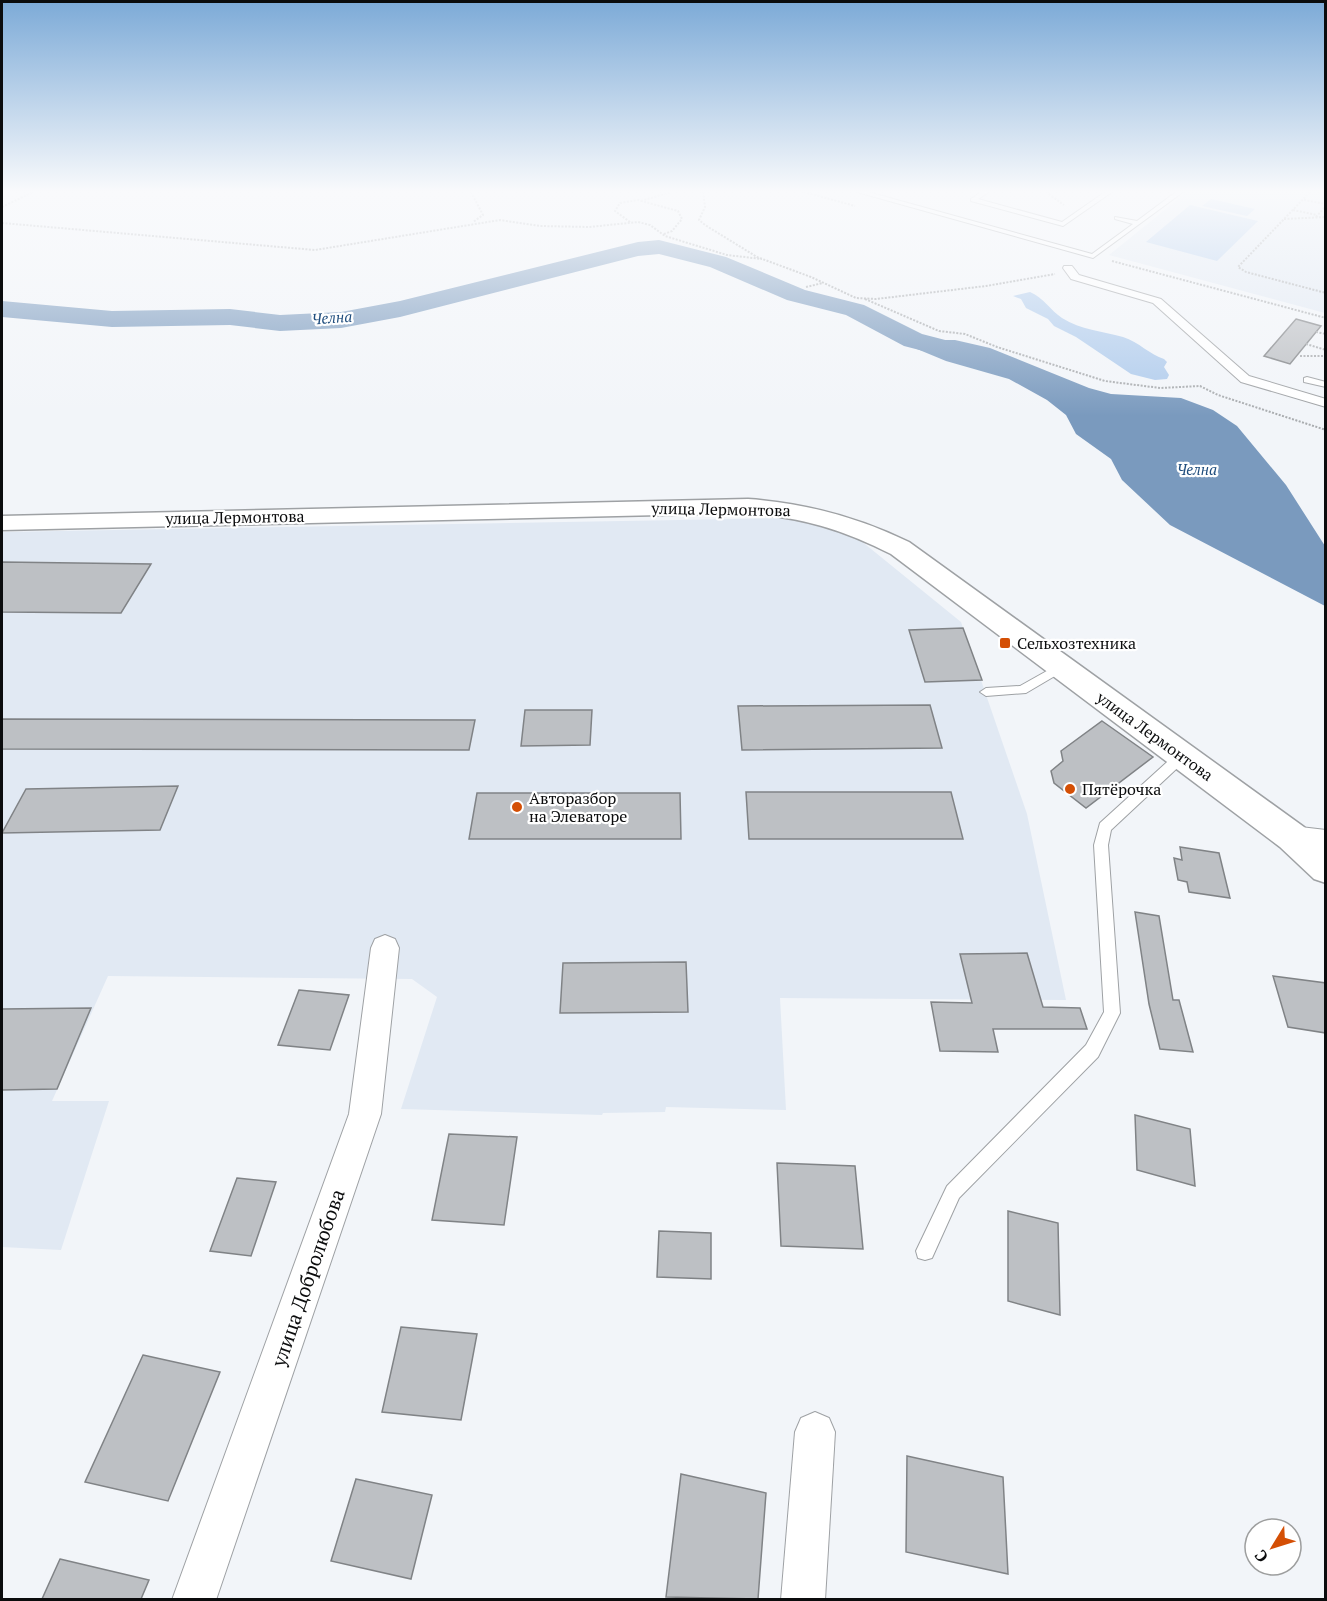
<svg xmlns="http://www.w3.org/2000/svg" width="1327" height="1601" font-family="'PT Serif',serif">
<rect width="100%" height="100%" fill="#f2f5f9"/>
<g fill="#e1e9f3">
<polygon points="1187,192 1325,192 1325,313 1109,255"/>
<polygon points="787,518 812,522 860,540 961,622 1027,814 1066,1000 780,998 786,1110 666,1107 665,1112 603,1113 602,1115 401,1109 437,997 412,979 108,976 52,1101 109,1101 61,1250 2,1247 2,532"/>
</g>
<g fill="#afcbec">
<polygon points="1211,199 1255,209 1247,216 1202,206"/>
<polygon points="1190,205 1258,221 1217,261 1146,242"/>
<path d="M1030,292C1044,298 1050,310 1062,318C1081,330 1102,331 1123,337C1139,342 1150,355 1164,359L1167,362L1164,367L1169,375L1167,379L1155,380L1131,374L1076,337L1054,326L1048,319L1026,308L1021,299L1013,296Z"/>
</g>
<polygon fill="#7a9abe" points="913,340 955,340 990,348 1089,388 1111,394 1181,398 1213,410 1237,426 1286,485 1325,546 1325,606 1170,525 1122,480 1111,459 1076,434 1066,415 1047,400 1009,379 946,361 917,349"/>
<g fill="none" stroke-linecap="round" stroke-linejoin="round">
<polygon fill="#7a9abe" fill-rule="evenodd" points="659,240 726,257 805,290 864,305 922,334 984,350 988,356 984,362 974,364 904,346 846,315 787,300 710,267 659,254 638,256 400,317 341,328 280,331 230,325 112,327 2,317 2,301 112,311 230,309 280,315 341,312 400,301 638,242"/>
</g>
<g fill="#bdc0c4" stroke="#808386" stroke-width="1.5">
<polygon points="1296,319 1321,326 1290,364 1264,356"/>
<polygon points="2,562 151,564 121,613 2,612"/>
<polygon points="963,628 982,680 925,682 909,630"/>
<polygon points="930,705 942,748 742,750 738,706"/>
<polygon points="525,710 592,710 590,745 521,746"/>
<polygon points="2,719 475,720 469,750 2,749"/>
<polygon points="1102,721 1153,757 1086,808 1054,783 1051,771 1063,761 1061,751"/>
<polygon points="178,786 160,830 2,833 26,789"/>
<polygon points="746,792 951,792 963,839 749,839"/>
<polygon points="477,793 680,793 681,839 469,839"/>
<polygon points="1180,847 1219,853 1230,898 1189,892 1187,882 1178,880 1174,858 1182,860"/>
<polygon points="1135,912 1159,916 1173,1000 1179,1000 1193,1052 1160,1049 1149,1004"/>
<polygon points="1027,953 1043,1007 1080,1008 1087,1029 993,1029 998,1052 940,1051 931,1002 972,1003 960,954"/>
<polygon points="686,962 688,1012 560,1013 563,963"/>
<polygon points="1273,976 1326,983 1326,1033 1288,1027"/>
<polygon points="299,990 349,995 330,1050 278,1045"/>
<polygon points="91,1008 57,1089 2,1090 2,1009"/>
<polygon points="1135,1115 1190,1129 1195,1186 1137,1170"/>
<polygon points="449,1134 517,1137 504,1225 432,1220"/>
<polygon points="777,1163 855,1166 863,1249 781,1246"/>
<polygon points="237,1178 276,1182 251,1256 210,1251"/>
<polygon points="1008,1211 1058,1223 1060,1315 1008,1301"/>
<polygon points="659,1231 711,1233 711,1279 657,1277"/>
<polygon points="401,1327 477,1334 461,1420 382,1412"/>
<polygon points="143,1355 220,1372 168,1501 85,1482"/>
<polygon points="907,1456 1003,1477 1008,1574 906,1552"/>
<polygon points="681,1474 766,1493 758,1599 666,1597"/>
<polygon points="356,1479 432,1495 411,1579 331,1561"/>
<polygon points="60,1559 149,1580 141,1599 42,1599"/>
</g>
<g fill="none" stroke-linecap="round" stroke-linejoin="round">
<defs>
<g id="service">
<polygon points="857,192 868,192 1092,254 1133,224 1115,219 1115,217 1137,221 1176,192 1183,192 1093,258"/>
<polygon points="981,192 989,192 978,199 1062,222 1105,192 1112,192 1063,226 971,201 971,199"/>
<polygon points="1307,377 1326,382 1326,387 1304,382 1304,378"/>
<polygon points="1061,663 1067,667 1065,670 1026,693 986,696 980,692 986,688 1020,686"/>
<polygon points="1182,751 1187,753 1188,756 1187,759 1111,830 1108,845 1120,1013 1098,1057 959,1198 932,1258 925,1260 918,1258 916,1251 947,1186 1086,1045 1104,1012 1094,845 1100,823 1177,753"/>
</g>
<polygon id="pedestrian" points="1064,266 1072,266 1079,275 1161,299 1249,376 1326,399 1326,407 1241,382 1153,303 1071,279 1063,268"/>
<g id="minor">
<polygon points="1292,826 1326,830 1326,852 1283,845 1279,837 1283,829"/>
<polygon points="385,935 395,939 399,948 381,1114 216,1600 172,1600 349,1114 371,948 375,939"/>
<polygon points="815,1412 829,1418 835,1432 825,1600 781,1600 795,1432 801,1418"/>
</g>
<path id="tertiary" d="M748,499C806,503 857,517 909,542L1304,827L1326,847V883L1314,879L1280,847L891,554C842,529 803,518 748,513L2,530V516Z"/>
</defs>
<use href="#service" stroke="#9ea1a4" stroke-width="2"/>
<use href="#pedestrian" stroke="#9ea1a4" stroke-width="2"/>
<use href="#minor" stroke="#9ea1a4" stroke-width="2"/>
<use href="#tertiary" stroke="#9ea1a4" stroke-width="3"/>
<g stroke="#a9acaf" stroke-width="2" stroke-dasharray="2 1.5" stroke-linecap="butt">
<polyline points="471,192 483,215 473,222"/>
<polyline points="703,192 705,207 699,220 705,225 757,257 811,277 856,298 876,299 986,286 1055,274"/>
<polyline points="804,192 855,206"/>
<polyline points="1046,192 1064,205"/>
<polyline points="1310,192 1238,267 1246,272 1326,293"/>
<polyline points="1319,192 1326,193"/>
<polyline points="1304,200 1326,204"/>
<polyline points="641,201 671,192"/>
<polyline points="2,207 33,192"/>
<polyline points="1293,210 1317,215"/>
<polyline points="1316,217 1326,206"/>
<polyline points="1284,219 1326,217"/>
<polyline points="630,222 615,211 620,203 638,200 678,211 682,219 672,231 664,234"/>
<polyline points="2,223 315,250 500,220 540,226 589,227 638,222 650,225 665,236 727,255 762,259"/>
<polyline points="1112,261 1326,318"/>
<polyline points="806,287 823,283"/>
<polyline points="865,299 939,331 965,334 997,347 1105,381 1160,388 1200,386 1218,395 1326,430"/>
<polyline points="1316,332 1326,334"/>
<polyline points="1306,344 1326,350"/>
<polyline points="1300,356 1326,356"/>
</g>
<use href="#service" fill="#fff" fill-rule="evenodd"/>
<use href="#pedestrian" fill="#fff" fill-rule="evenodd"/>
<use href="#minor" fill="#fff" fill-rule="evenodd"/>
<use href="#tertiary" fill="#fff" fill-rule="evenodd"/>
</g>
<linearGradient id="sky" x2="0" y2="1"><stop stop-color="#7caad7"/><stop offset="0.46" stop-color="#f9fafc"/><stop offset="1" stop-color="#f9fafc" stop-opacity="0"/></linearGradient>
<rect width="1327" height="416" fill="url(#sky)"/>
<g fill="#d44f05" stroke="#fff" stroke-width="2">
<rect x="999" y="637" width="12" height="12" rx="3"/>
<circle cx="1070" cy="789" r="6"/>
<circle cx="517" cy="807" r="6"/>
</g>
<g text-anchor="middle" stroke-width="4.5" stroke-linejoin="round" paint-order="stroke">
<g font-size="15" font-style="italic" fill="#1f4d7d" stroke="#fff">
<text transform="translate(332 318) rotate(-4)" y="5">Челна</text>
<text x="1197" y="475">Челна</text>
</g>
<g font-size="16" fill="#0b0c0d" stroke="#fff">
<text transform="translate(721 509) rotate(1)" y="6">улица Лермонтова</text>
<text transform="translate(235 517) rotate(-1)" y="6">улица Лермонтова</text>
<text transform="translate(1155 736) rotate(36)" y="6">улица Лермонтова</text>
</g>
<g font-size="16" fill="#0b0c0d" stroke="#fff" text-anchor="start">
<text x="1017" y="649">Сельхозтехника</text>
<text x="1082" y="795">Пятёрочка</text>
<text x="529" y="804">Авторазбор<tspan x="529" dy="18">на Элеваторе</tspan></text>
</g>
<g font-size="20" fill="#0b0c0d" stroke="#fff">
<text transform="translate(308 1278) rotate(-71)" y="7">улица Добролюбова</text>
</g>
</g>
<rect width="1327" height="1601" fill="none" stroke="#0b0c0d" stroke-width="6"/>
<g transform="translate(1273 1547) rotate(232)"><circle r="28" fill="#ffffff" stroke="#9d9e9e" stroke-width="1.5"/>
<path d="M0-4.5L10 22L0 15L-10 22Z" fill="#d44f05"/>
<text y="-9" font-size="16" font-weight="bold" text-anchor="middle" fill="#0b0c0d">С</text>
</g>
</svg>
